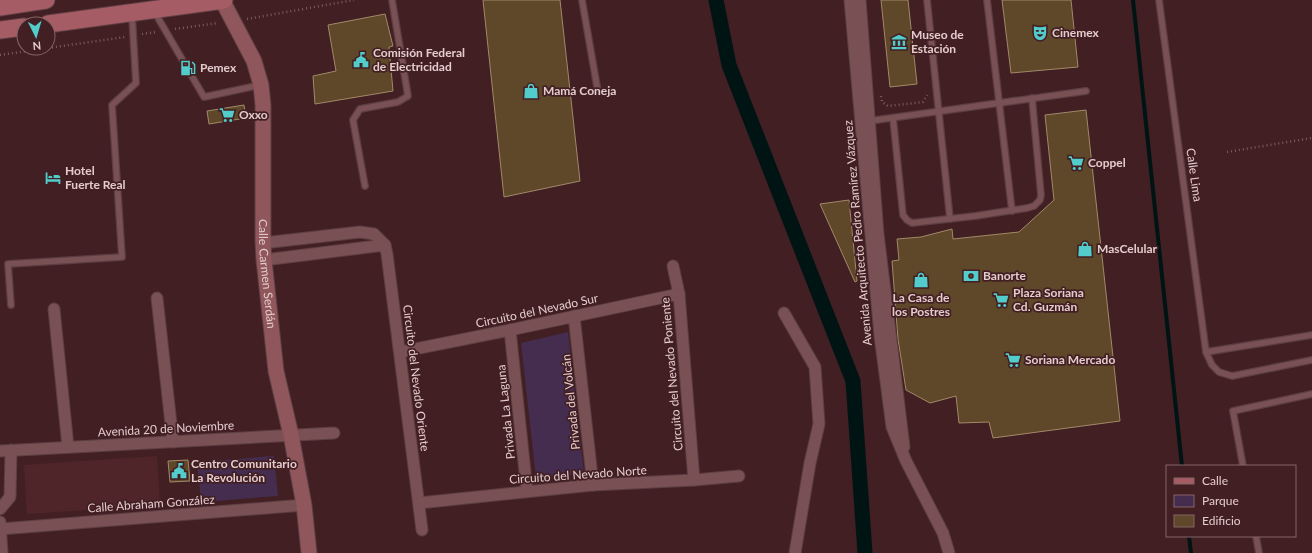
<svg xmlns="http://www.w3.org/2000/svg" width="1312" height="553" font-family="Lato,sans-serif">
<rect width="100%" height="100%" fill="#421f23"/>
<polygon fill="#50252a" points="157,456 160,505 27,514 24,465"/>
<g fill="#442d4f">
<polygon points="568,332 584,474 536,478 521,343"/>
<polygon points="274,456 278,496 201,502 197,462"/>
</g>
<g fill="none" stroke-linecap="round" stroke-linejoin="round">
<g stroke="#001414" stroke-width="4">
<polyline points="1133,0 1182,466"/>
<polyline points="1189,536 1191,553"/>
</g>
<polyline stroke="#001414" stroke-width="15" points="716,0 729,65 853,381 865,553"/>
</g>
<g fill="#5e4829" stroke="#a28968">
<polygon points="483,0 560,0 580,181 504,197"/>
<polygon points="881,0 908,0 917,84 890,87"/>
<polygon points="1002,0 1071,0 1078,67 1011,73"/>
<polygon points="385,14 393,46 389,47 393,91 315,104 313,76 336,71 328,25"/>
<polygon points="244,105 246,118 209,124 207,111"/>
<polygon points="1086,110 1120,421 993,438 989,422 959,423 956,396 930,403 906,390 898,339 892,261 899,260 897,239 921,237 952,229 953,239 1019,232 1054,200 1045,115"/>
<polygon points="849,200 857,281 855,282 820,204"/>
<polygon points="188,460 190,481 170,482 168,461"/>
</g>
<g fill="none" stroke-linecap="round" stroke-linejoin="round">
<defs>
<g id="lane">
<polyline points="582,0 598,92"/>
<polyline points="927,0 950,219"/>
<polyline points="987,0 1012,211"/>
<polyline points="1159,0 1206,352 1212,365 1219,372 1232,376 1312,360"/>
<polyline points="154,11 204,97 260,85"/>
<polyline points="893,118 903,215 907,220 912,223 975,216 1027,208 1034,206 1040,200 1041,195 1032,98"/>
<polyline points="869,121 1086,91"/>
<polyline points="365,186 353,120 360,109 398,102 408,96 392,0"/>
<polyline points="11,305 8,264 122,257 112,105 136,83 132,15"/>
<polyline points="1206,352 1312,335"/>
<polyline points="1243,466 1233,411 1312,394"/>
<polyline points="1256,536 1259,553"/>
</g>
<g id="street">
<polyline points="850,0 880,336 892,427 906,461 943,533 949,553"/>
<polyline points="860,0 878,234 904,447"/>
<polyline points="263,243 360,232 374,234 385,245 387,254 422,530"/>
<polyline points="264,260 385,245"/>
<polyline points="673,266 679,294 694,480"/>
<polyline points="157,298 173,442"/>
<polyline points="54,309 68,447"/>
<polyline points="784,313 815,367 819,424 810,463 795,553"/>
<polyline points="574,316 593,485"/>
<polyline points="510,330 527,491"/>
<polyline points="400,352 510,330 679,294"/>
<polyline points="0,451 334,433"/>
<polyline points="419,503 593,485 694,480 739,476"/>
<polyline points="0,509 10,497 11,450"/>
<polyline points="0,522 2,553"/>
<polyline points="0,529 304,505"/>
</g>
<g id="secondary">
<path id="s1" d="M222,0L254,61L261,85L263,105V243L264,260L276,371L291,435L304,505L309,553"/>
</g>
<g id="primary">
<polyline points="0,7 46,0"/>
<polyline points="48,24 224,0"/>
<polyline points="0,30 24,27"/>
</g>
</defs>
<use href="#lane" stroke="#5c3e42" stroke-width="8"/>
<use href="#street" stroke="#5c3e42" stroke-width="13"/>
<use href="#secondary" stroke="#5c3e42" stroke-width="17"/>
<use href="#primary" stroke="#5c3e42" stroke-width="19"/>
<g stroke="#7c5c5f" stroke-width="2.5" stroke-dasharray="1 3" stroke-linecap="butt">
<polyline points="247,19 354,0"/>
<polyline points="175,29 218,23"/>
<polyline points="142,34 157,32"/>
<polyline points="48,48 125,37"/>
<polyline points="0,55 48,48"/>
<polyline points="881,96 882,102 888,106 923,102 927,95"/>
<polyline points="1227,152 1312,138"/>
</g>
<use href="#lane" stroke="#795053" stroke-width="5.5"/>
<use href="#street" stroke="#795053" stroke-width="11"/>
<use href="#secondary" stroke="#8f565b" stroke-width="15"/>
<use href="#primary" stroke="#a55c64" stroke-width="17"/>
</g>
<defs>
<symbol id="theatre-bare" viewBox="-9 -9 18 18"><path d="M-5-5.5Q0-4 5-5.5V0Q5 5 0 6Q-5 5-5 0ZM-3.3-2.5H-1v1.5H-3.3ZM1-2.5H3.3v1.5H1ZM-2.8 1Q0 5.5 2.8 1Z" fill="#52cdcc" stroke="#421f23" stroke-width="2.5" paint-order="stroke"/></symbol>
<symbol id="museum-bare" viewBox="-9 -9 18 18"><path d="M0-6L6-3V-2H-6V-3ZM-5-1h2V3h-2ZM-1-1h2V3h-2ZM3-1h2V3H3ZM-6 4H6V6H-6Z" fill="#52cdcc" stroke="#421f23" stroke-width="2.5" paint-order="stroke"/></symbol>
<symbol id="civic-bare" viewBox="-9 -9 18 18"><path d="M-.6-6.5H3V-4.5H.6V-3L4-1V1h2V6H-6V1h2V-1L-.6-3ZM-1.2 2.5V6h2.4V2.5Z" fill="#52cdcc" stroke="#421f23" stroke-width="2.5" paint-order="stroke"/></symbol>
<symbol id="fuel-bare" viewBox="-9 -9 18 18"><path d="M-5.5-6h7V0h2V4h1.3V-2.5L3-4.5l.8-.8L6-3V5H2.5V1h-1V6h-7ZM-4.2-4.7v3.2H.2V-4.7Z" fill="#52cdcc" stroke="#421f23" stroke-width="2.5" paint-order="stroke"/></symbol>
<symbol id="shop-bare" viewBox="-9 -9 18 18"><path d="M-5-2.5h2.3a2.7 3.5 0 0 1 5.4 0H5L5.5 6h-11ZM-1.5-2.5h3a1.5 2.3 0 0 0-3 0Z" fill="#52cdcc" stroke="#421f23" stroke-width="2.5" paint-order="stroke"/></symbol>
<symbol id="supermarket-bare" viewBox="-9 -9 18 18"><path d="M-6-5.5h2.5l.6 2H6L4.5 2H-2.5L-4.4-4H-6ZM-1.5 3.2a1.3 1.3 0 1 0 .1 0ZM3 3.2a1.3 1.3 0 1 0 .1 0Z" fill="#52cdcc" stroke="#421f23" stroke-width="2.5" paint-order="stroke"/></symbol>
<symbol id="hotel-bare" viewBox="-9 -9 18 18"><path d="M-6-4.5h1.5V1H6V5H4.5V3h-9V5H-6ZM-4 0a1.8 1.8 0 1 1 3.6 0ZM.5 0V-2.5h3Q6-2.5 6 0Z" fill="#52cdcc" stroke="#421f23" stroke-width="2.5" paint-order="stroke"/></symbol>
<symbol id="bank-bare" viewBox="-9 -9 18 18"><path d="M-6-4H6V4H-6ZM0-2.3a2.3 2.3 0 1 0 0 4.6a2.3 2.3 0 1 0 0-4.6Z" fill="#52cdcc" stroke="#421f23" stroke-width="2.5" paint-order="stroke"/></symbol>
</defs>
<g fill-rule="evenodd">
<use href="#theatre-bare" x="1029" y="22" width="22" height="22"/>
<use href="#museum-bare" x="888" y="31" width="22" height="22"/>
<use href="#civic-bare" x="350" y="49" width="22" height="22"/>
<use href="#fuel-bare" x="177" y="57" width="22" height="22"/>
<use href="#shop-bare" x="520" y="80" width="22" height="22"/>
<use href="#supermarket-bare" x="216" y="104" width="22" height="22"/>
<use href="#supermarket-bare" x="1065" y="152" width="22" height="22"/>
<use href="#hotel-bare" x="42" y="167" width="22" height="22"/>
<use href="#shop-bare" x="1074" y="238" width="22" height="22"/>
<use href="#bank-bare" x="960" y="265" width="22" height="22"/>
<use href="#shop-bare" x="910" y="269" width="22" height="22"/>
<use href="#supermarket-bare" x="990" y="289" width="22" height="22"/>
<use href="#supermarket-bare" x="1002" y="349" width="22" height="22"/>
<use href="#civic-bare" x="168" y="460" width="22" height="22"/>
</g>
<g text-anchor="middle" stroke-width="3.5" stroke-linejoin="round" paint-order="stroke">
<g font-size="12" font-weight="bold" fill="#e4cbcc" stroke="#421f23" text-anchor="start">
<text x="1052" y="37">Cinemex</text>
<text x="911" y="39">Museo de<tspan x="911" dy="14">Estación</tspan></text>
<text x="373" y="57">Comisión Federal<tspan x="373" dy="14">de Electricidad</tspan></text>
<text x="200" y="72">Pemex</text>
<text x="543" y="95">Mamá Coneja</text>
<text x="239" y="119">Oxxo</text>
<text x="1088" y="167">Coppel</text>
<text x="65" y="175">Hotel<tspan x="65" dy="14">Fuerte Real</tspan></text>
<text x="1097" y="253">MasCelular</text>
<text x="983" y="280">Banorte</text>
<text x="1013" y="297">Plaza Soriana<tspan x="1013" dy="14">Cd. Guzmán</tspan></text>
<text x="921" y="302" text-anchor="middle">La Casa de<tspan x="921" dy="14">los Postres</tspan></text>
<text x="1025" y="364">Soriana Mercado</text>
<text x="191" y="468">Centro Comunitario<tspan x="191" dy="14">La Revolución</tspan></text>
</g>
<g font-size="12" fill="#e4cbcc" stroke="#421f23">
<text transform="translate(1194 175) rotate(82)" y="4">Calle Lima</text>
<text transform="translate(858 233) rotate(-95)" y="4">Avenida Arquitecto Pedro Ramírez Vázquez</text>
<text dy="4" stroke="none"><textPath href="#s1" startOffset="283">Calle Carmen Serdán</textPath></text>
<text transform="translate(537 311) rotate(-12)" y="4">Circuito del Nevado Sur</text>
<text transform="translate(672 374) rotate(-95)" y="4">Circuito del Nevado Poniente</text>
<text transform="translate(416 378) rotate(83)" y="4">Circuito del Nevado Oriente</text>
<text transform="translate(571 402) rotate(-96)" y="4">Privada del Volcán</text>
<text transform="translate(506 412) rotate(-96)" y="4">Privada La Laguna</text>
<text transform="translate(166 429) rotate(-3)" y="4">Avenida 20 de Noviembre</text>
<text transform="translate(578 475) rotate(-4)" y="4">Circuito del Nevado Norte</text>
<text transform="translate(151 504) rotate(-4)" y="4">Calle Abraham González</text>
</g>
</g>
<rect x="1166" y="465" width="130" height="72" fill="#421f23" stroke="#836467"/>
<rect x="1174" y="478" width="20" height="6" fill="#a55c64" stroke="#836467"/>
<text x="1202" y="485" font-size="12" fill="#e4cbcc">Calle</text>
<rect x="1174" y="495" width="20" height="12" fill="#442d4f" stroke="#836467"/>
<text x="1202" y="505" font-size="12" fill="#e4cbcc">Parque</text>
<rect x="1174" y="515" width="20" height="12" fill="#5e4829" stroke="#836467"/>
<text x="1202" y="525" font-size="12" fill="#e4cbcc">Edificio</text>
<g transform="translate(36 36) rotate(175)"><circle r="19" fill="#421f23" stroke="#836467"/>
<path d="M0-3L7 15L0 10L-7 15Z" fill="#52cdcc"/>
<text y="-6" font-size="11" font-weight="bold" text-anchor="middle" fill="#e4cbcc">N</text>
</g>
</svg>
